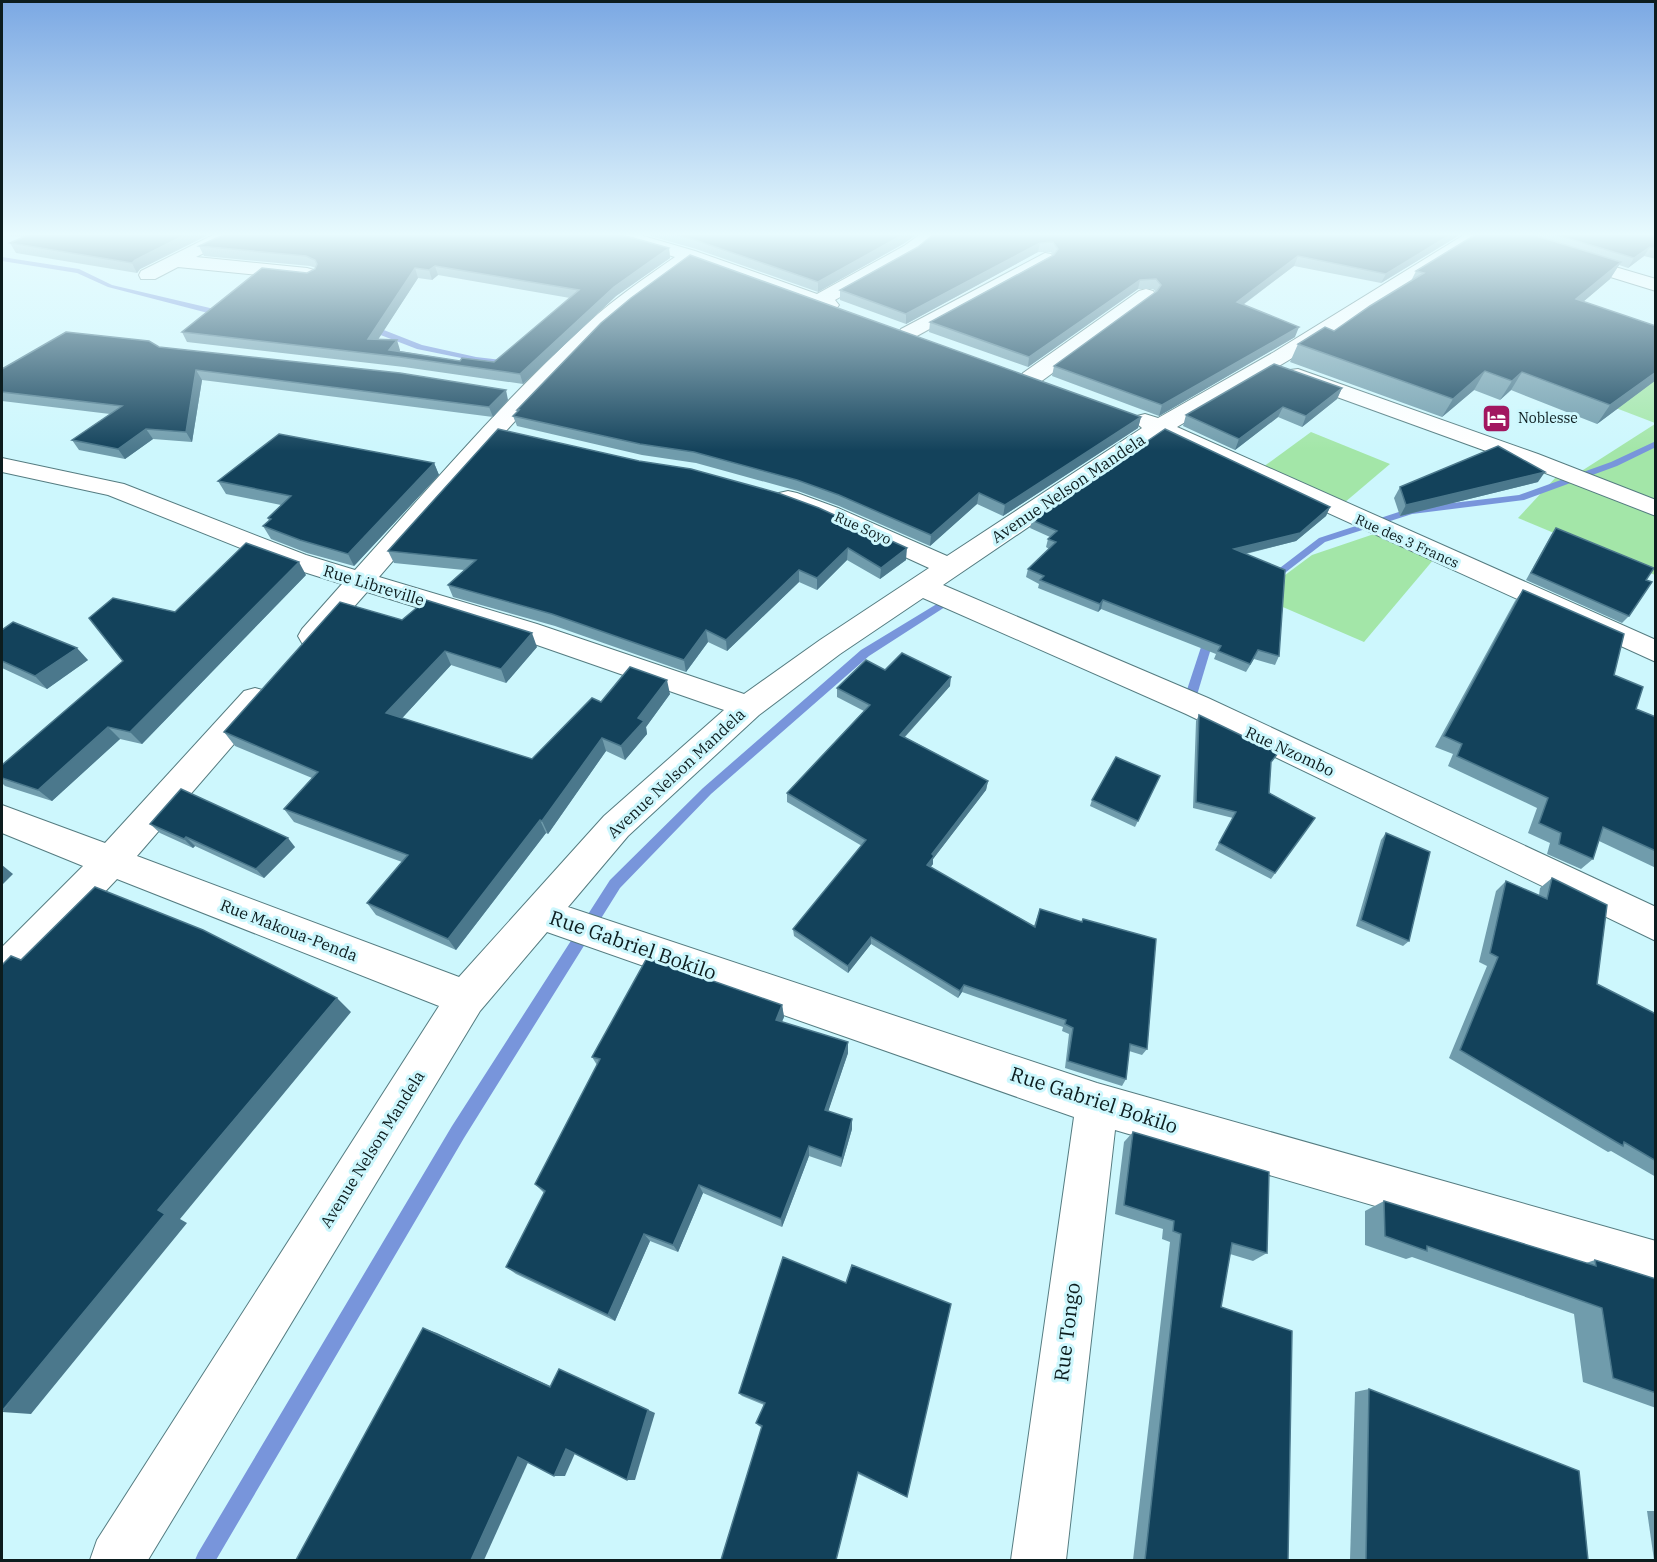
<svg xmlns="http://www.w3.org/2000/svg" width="1657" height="1562" font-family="'IBM Plex Serif',serif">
<rect width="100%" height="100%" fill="#cdf7fd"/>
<g fill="#a3e6a8">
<polygon points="1655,374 1655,423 1587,397"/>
<polygon points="1655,424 1655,502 1580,472"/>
<polygon points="1311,432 1390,464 1344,503 1263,467"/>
<polygon points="1557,476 1655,516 1655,575 1518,518"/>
<polygon points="1377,533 1434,559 1364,642 1257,596 1312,555"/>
</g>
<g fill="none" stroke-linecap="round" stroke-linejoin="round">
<g fill="#7895db" fill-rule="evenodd">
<polygon points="2,257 79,269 112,285 227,312 223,314 208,313 108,287 77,273 2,261"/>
<polygon points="365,325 371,325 422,345 476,357 510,361 514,363 510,365 476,361 417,349 365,329"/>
<polygon points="1656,441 1656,447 1617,466 1524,500 1412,514 1325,542 1273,582 1269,583 1264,580 1319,538 1411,508 1519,495 1611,462"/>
<polygon points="945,599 958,605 958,609 954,610 945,607 869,656 711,794 620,888 464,1138 216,1560 195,1560 198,1553 452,1126 610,880 703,788 861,650"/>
<polygon points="1210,631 1215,635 1194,705 1192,708 1184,708 1182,705 1205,635"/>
</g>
<defs>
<g id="minor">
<polygon points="217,233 239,233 236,237 196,257 307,268 314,270 316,274 314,278 307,280 178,267 155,279 141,279 139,275 141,271"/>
<path d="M607,233H633L695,251L817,294L904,246L922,233H942L916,254L835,300L839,305L836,309L829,311L691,262C660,284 629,306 601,332C522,408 451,494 379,577L537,624L744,694L820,640L929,568L820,518L779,503L776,498L779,493L788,491L797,493L838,508L947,556L1142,428L1134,421L1137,416L1145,414L1158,418L1274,352L1467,233H1487L1485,237L1289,360L1177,427L1656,640V662L1161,437L943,585L1208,698L1656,907V941L1186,714L923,598L840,654L759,715L628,836L568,907L1097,1083L1656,1241V1288L1115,1130L1066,1560H1011L1074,1117L547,932L480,1011L148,1560H90L97,1540L439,1006L117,879L16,986L2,990V947L83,866L2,833V805L105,843L244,691L255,688L266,691L270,699L266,707L137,856L459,977L604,816L724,710L517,638L367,592L322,643L312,646L302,643L298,636L302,629L342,584L288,567L108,495L2,472V458L124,484L306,555L355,570C431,486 504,399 588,323C615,298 645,278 675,257L609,237Z"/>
<polygon points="1045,253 1051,254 1054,258 1051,262 915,337 901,337 898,333 901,329"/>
<polygon points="1571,254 1656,279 1656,291 1565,263 1562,259 1565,255"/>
<polygon points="1146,289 1153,291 1156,295 1153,299 1039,383 1031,384 1023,383 1020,378 1023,373 1139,291"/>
<polygon points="1298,369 1538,454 1656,500 1656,516 1522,464 1290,380 1287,375 1290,370"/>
</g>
</defs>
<use href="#minor" stroke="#557c81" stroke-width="2"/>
<use href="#minor" fill="#fff" fill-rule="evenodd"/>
</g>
<g fill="#709cac" fill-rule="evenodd">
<polygon points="2,233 212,233 140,269 137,273 16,253 10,243 23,237 2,235"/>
<polygon points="640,233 919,233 903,244 818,292 696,249"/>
<polygon points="935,233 1463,233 1381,283 1294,266 1243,305 1295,337 1159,416 1052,376 1054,366 1156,292 1153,289 1138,289 1028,367 929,332 930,322 1053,255 1051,252 1038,252 906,324 840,300 840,290 918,247"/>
<polygon points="1478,233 1656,233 1656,259 1644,256 1628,268 1619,265 1610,279 1583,302 1656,326 1656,380 1597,424 1511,390 1500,400 1474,390 1442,417 1290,362 1298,344 1334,331 1411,281 1416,271"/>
<path d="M199,246L669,248L670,258L616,296L523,384L404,367L187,342L182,332L307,273L315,269L316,268L310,266L204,256ZM438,275L570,298L494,362L460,361L400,351V350L378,339L418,278L432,280Z"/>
<polygon points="159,347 508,400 493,417 202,380 192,442 153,439 125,459 79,450 72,440 110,414 2,401 2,369"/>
<polygon points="1342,388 1337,399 1302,427 1278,417 1235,450 1183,426 1186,415"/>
<polygon points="517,410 1141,417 1138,428 1003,516 977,504 930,546 839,506 798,491 696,463 642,455 517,426 513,416 517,412"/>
<polygon points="498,429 906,560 880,579 847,560 817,590 799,582 727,651 708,642 686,672 555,626 453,597 448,585 464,570 394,563 388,551"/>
<polygon points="434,463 439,475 354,566 307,553 271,539 263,526 269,521 268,518 281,505 226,494 218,481"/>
<polygon points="1538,482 1400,516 1394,498 1400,487"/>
<polygon points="1330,507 1326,516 1296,541 1246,554 1279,656 1275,665 1254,659 1246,672 1214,659 1216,654 1101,609 1098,612 1038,588 1039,584 1026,577 1028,569 1049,549 1046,547 1048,539 1050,537 1030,528 1032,520"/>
<polygon points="1556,528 1646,580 1629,616 1622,623 1526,580 1551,535"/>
<polygon points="306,575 142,744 120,739 52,801 5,786 2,783 2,765 123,661 175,612"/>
<polygon points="1523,590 1614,675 1636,709 1656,717 1656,868 1599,841 1593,859 1581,869 1547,854 1550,843 1528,833 1537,808 1448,766 1453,754 1435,747 1515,601"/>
<polygon points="402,620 537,647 506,683 451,665 402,718 532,759 601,702 670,694 646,727 647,734 625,760 606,751 548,834 546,833 456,950 376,915 367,903 402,862 294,822 284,809 312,778 235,746 224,732"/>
<polygon points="2,630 88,660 47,689 2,668"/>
<polygon points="885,670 950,686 905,737 988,781 986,790 933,859 933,864 930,867 1034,926 1040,909 1081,922 1083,919 1147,1049 1142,1055 1129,1051 1126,1079 1122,1086 1065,1068 1069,1034 1062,1031 1063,1027 962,992 958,998 871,944 848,973 794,936 793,929 862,846 787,802 787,793 864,711 837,697 837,688"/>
<polygon points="1199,715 1271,763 1269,793 1315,818 1271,879 1215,850 1233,818 1193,808 1196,721"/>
<polygon points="1160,776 1135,827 1090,806 1092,800"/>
<polygon points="150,824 295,847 264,878 195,846 193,848 160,833"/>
<polygon points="1386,833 1409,941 1403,946 1356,926 1381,840"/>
<polygon points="1552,878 1597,984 1656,1014 1656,1177 1611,1151 1608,1152 1449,1058 1487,966 1479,962 1496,891 1506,881 1539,895 1540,888"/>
<polygon points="782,1005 784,1017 782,1022 848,1042 848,1053 828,1111 852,1129 841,1167 809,1156 782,1227 703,1193 678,1252 650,1241 615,1321 516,1274 506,1267 544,1193 535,1184 597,1065 592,1057"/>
<polygon points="1133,1132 1267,1253 1253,1261 1230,1254 1221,1307 1288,1560 1133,1560 1170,1242 1162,1239 1163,1229 1115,1214 1124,1142"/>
<polygon points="1384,1201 1586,1263 1595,1260 1656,1279 1656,1408 1583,1382 1574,1314 1412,1257 1406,1259 1365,1245 1365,1211"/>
<polygon points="783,1257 907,1497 904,1496 759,1426 756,1423 764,1405 742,1396 739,1393"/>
<polygon points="1369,1389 1588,1560 1350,1560 1355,1392"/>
<polygon points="1647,1511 1656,1511 1656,1560 1654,1560"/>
</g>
<g fill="#4b788c">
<polygon points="189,233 212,233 140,269 137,273 132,263 135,260"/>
<polygon points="906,233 919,233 903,244 818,292 818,282"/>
<polygon points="1453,233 1463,233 1381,283 1386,274"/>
<polygon points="1040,243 1038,252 906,324 906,314"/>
<polygon points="1650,247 1644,256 1628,268 1634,258"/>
<polygon points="669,248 670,258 616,296 523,384 520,374 614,287"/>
<polygon points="1298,256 1294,266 1233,312 1237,302"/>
<polygon points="1621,262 1610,279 1565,317 1576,299"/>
<polygon points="435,266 438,275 432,280 429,270"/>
<polygon points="415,268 418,278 372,349 368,339"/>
<polygon points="1140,280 1138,289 1028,367 1029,357"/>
<polygon points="1299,327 1295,337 1159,416 1162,405"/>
<polygon points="397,340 400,350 396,356 389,350"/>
<polygon points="196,370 202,380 192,442 186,432"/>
<polygon points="1485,371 1474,390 1442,417 1453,399"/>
<polygon points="1522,372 1511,390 1500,400 1512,381"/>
<polygon points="1656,372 1656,380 1597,424 1610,405"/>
<polygon points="1342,388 1337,399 1302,427 1306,416"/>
<polygon points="506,390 508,400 493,417 489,407"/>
<polygon points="1283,407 1278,417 1235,450 1239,439"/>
<polygon points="1141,417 1138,428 1003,516 1005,505"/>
<polygon points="146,429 153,439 125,459 118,449"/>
<polygon points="434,463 439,475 354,566 348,554"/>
<polygon points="1545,472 1538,482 1400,516 1406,505"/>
<polygon points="979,493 977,504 930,546 931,535"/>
<polygon points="1330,507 1326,516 1296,541 1231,557 1234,549"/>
<polygon points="848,548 847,560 817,590 817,578"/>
<polygon points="907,548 906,560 880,579 881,568"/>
<polygon points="299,562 306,575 142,744 130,732"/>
<polygon points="799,570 799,582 727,651 726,640"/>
<polygon points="1103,600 1101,609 1098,612 1100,604"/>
<polygon points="706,630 708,642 686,672 684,660"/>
<polygon points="532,633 537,647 506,683 501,669"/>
<polygon points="77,648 88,660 47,689 35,676"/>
<polygon points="445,651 451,665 394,727 386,713"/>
<polygon points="951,677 950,686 899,743 900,735"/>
<polygon points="667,680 670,694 646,727 647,734 625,760 621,746 638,718"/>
<polygon points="108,727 120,739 52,801 38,790"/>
<polygon points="602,738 606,751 548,834 542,821"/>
<polygon points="988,781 986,790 933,859 933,864 926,873 927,865 932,854"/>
<polygon points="540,820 546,833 456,950 448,939"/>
<polygon points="186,837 195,846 193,848 184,839"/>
<polygon points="288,838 295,847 264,878 256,869"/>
<polygon points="2,865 13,874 2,885"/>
<polygon points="871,937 871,944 848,973 848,966"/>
<polygon points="964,985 962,992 958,998 960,991"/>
<polygon points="337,998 351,1012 180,1219 187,1223 31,1414 2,1412 158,1210"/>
<polygon points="782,1005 784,1017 777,1032 776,1020"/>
<polygon points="848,1042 848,1053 825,1121 825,1110"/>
<polygon points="852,1119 852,1129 841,1167 842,1158"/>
<polygon points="809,1146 809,1156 782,1227 781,1219"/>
<polygon points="699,1185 703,1193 678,1252 673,1245"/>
<polygon points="644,1234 650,1241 615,1321 608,1315"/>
<polygon points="423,1328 437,1333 561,1391 550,1387"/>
<polygon points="559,1369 655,1413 635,1480 627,1480"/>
<polygon points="566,1449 576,1451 565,1476 554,1476"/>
<polygon points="518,1457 530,1458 484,1560 471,1560"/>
</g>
<g fill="#13425b" stroke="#4b788c" stroke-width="1.5" fill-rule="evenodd">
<polygon points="32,233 189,233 135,260 132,263 10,243"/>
<path d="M227,233H616L669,248L614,287L520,374L400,357L182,332L262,268L307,273L315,269L317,264L315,260L306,256L199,246ZM435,266L579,290L494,362L462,358L460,361L389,350L397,340L368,339L415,268L429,270Z"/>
<polygon points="671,233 906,233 818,282 695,240"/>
<polygon points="935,233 1453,233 1386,274 1298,256 1237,302 1299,327 1162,405 1054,366 1157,291 1161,285 1156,279 1140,280 1029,357 930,322 1054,255 1058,249 1053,242 1040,243 906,314 840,290 918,247"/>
<polygon points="1478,233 1527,233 1621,262 1576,299 1656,326 1656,372 1610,405 1522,372 1512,381 1485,371 1453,399 1298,344 1325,327 1334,331 1370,306 1424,273 1416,271"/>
<polygon points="1550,233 1656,233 1656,248 1650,247 1634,258"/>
<polygon points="690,255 1141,417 1005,505 979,493 931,535 839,495 797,480 694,452 640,444 513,416 519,410 517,410 601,323 631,298"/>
<polygon points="66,332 149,341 159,347 400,373 506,390 489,407 196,370 186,432 146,429 118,449 72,440 122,406 2,392 2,369"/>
<polygon points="1274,364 1342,388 1306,416 1283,407 1239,439 1186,415"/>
<polygon points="498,429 639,461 691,469 778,493 819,508 907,548 881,568 848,548 817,578 799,570 726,640 706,630 684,660 552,614 448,585 476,560 388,551"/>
<polygon points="1165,429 1330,507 1300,533 1234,549 1285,570 1279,656 1258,650 1250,664 1218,651 1221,646 1103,600 1100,604 1040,580 1044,576 1028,569 1056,542 1048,539 1057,531 1032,520"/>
<polygon points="279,434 434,463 348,554 300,540 263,526 271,519 268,518 291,496 218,481"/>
<polygon points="1498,446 1545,472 1406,505 1400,487"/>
<polygon points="1556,528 1654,568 1646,580 1652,582 1629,616 1531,573"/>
<polygon points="246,543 299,562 130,732 108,727 38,790 2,778 2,765 123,661 89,618 113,598 175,612"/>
<polygon points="1523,590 1624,634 1614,675 1643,687 1636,709 1656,717 1656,851 1603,827 1593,859 1559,844 1561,833 1539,823 1548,798 1457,756 1462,744 1444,736"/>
<polygon points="426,600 532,633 501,669 445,651 386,713 532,759 592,698 601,702 630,667 667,680 638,718 644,721 621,746 602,738 542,821 540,820 448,939 367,903 408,855 284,809 318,772 224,732 340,602 402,620"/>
<polygon points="13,622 77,648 35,676 2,661 2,630"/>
<polygon points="902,653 951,677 900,735 988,781 932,854 934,856 927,865 1035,927 1040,909 1082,922 1083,919 1156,939 1147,1049 1130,1044 1126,1079 1068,1061 1073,1028 1065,1024 1066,1020 964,985 960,991 871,937 848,966 793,929 866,840 787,793 870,705 837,688 866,660 885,670"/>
<polygon points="1199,715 1278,753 1271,762 1269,793 1315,818 1275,873 1219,843 1236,812 1196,802"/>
<polygon points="1116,757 1160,776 1138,821 1092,800"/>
<polygon points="181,789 288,838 256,869 186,837 184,839 150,824"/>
<polygon points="1386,833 1430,852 1409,941 1361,920"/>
<polygon points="1552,878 1607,905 1597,984 1656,1014 1656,1161 1624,1142 1623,1146 1460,1050 1498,957 1490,953 1506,881 1547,899"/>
<polygon points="95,887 203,930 337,998 158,1210 165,1214 2,1411 2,965 11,956 21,960"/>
<polygon points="647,958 782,1005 776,1020 848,1042 825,1110 852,1119 842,1158 809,1146 781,1219 699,1185 673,1245 644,1234 608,1315 506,1267 545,1191 535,1184 600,1059 592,1057"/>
<polygon points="1133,1132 1269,1172 1267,1253 1232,1243 1221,1307 1292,1331 1288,1560 1145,1560 1181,1234 1173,1231 1174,1221 1124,1205"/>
<polygon points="1384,1201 1596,1266 1595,1260 1656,1279 1656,1393 1613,1378 1602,1308 1427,1246 1427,1251 1385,1236"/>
<polygon points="783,1257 846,1283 852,1265 951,1304 907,1497 858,1472 836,1560 721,1560 762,1426 756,1423 765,1403 739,1393"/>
<polygon points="423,1328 550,1387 559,1369 648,1410 627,1480 566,1449 554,1476 518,1457 471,1560 296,1560"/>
<polygon points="1369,1389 1579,1471 1588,1560 1366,1560"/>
</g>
<linearGradient id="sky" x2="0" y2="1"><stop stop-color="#7ba8e3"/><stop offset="0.52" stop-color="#e8fbfe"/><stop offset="1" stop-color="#e8fbfe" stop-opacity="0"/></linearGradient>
<rect width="1657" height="451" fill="url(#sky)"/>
<defs>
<symbol id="hotel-square" viewBox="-11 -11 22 22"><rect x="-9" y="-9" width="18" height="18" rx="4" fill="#a21760" stroke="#cdf7fd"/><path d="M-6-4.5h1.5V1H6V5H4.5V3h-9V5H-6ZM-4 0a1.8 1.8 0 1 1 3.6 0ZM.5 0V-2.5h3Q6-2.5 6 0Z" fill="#fff"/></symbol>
</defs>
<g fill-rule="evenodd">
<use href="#hotel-square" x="1480" y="402" width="33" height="33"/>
</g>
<g text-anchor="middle" stroke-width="6" stroke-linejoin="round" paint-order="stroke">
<g font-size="14" fill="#0c1c1e" stroke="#cdf7fd" text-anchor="start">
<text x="1518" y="423">Noblesse</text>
</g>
<g font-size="14" fill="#0c1c1e" stroke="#cdf7fd">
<text transform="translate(863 528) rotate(24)" y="5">Rue Soyo</text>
<text transform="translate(1407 541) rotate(24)" y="5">Rue des 3 Francs</text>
</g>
<g font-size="16" fill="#0c1c1e" stroke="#cdf7fd">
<text transform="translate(1068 488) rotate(-34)" y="6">Avenue Nelson Mandela</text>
<text transform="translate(374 585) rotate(17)" y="6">Rue Libreville</text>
<text transform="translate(1290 751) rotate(25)" y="6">Rue Nzombo</text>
<text transform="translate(676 773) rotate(-43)" y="6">Avenue Nelson Mandela</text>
<text transform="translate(289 930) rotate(21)" y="6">Rue Makoua-Penda</text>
<text transform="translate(372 1149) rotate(-58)" y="6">Avenue Nelson Mandela</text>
</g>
<g font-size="20" fill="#0c1c1e" stroke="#cdf7fd">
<text transform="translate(633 945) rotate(19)" y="7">Rue Gabriel Bokilo</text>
<text transform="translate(1094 1100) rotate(18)" y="7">Rue Gabriel Bokilo</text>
<text transform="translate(1067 1332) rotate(-83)" y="7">Rue Tongo</text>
</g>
</g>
<rect width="1657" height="1562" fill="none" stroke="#0c1c1e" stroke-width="6"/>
</svg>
